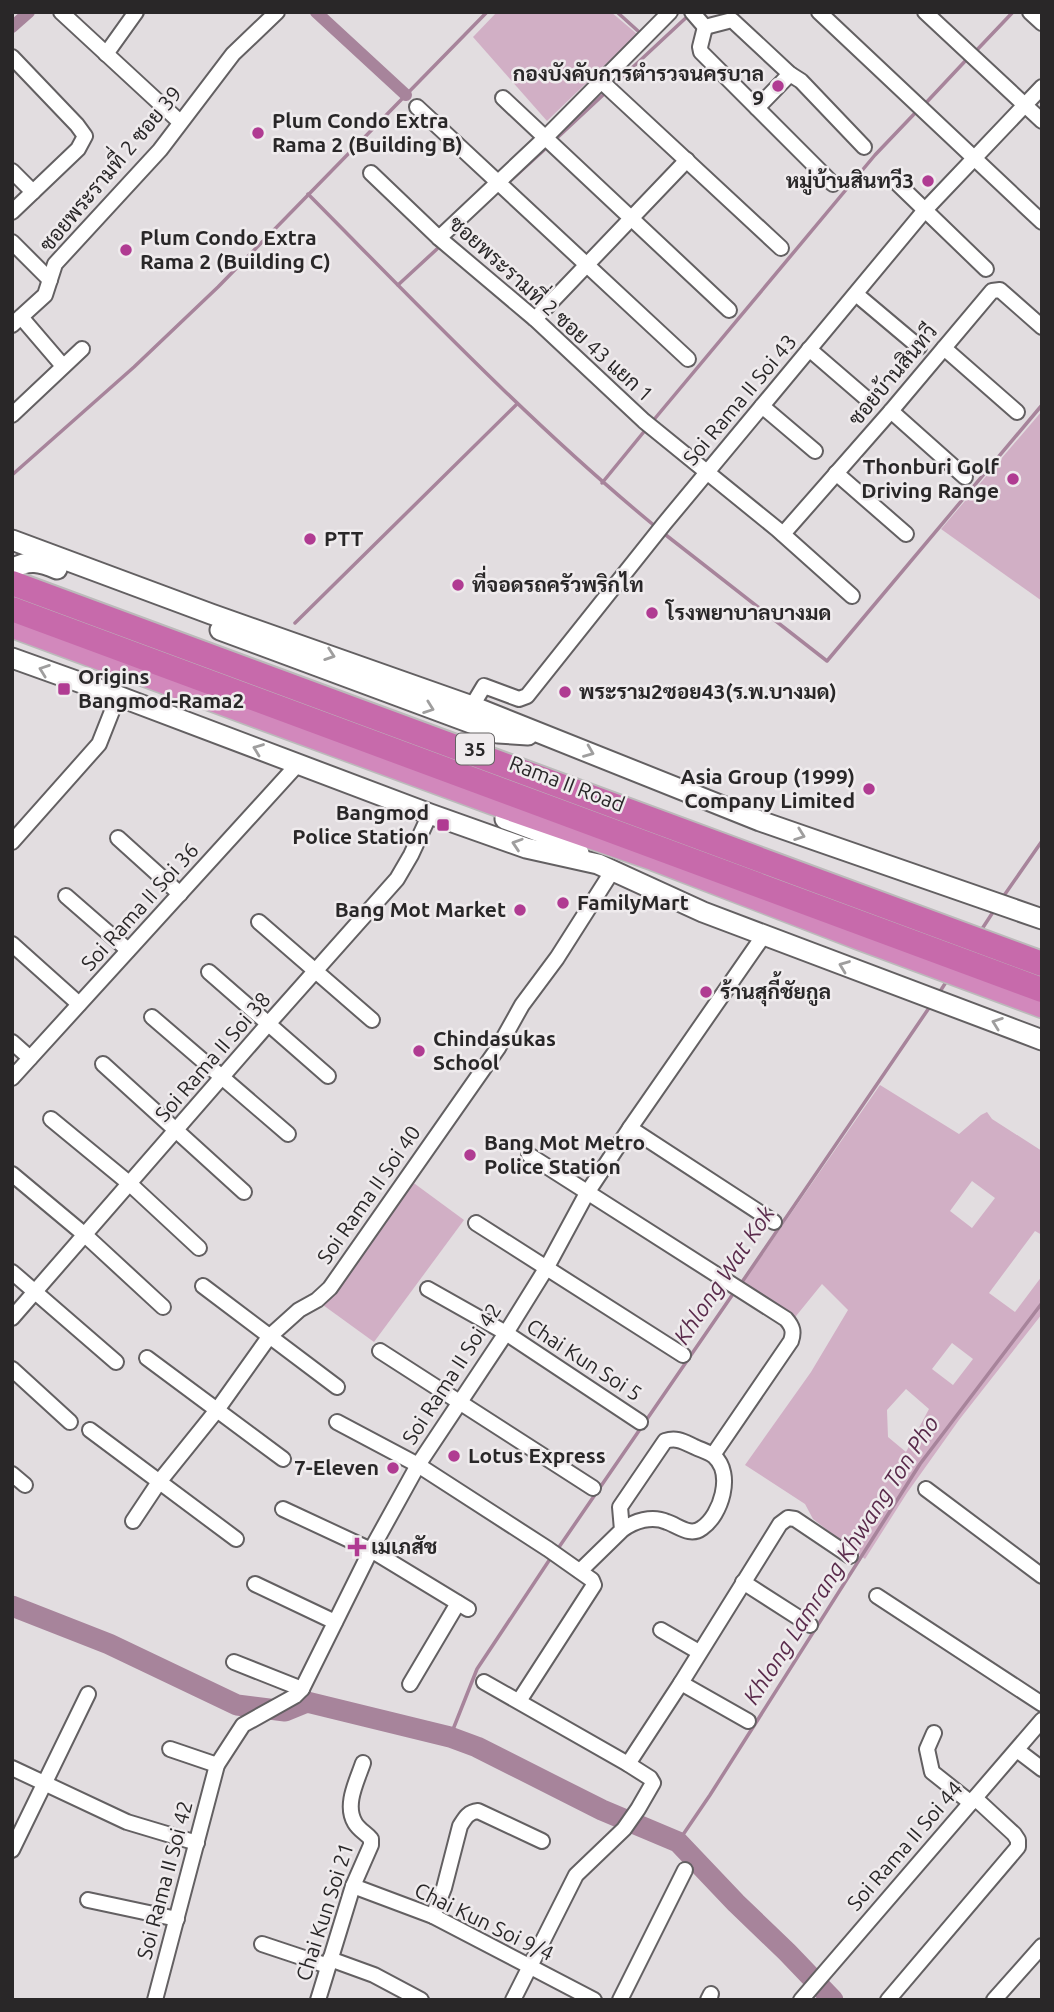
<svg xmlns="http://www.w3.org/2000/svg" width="1054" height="2012" font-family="Ubuntu,Sarabun,sans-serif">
<rect width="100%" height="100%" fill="#e2dde0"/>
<g fill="#d1afc5" fill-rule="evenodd">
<polygon points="497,12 611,12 637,34 547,121 473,37"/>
<polygon points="1042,411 1042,601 941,529"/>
<path d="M880,1085L959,1134L981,1115L987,1112L992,1119L1042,1151V1235L1035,1231L989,1293L1015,1312L1042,1276V1314L959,1420L907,1493L865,1559L813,1519L805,1504L745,1465L811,1372L848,1310L822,1284L792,1321L740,1287ZM972,1181L995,1198L972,1228L950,1211ZM952,1343L973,1359L953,1385L932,1369ZM906,1389L929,1409L906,1452L888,1437L887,1410Z"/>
<polygon points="411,1181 464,1220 374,1342 323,1305"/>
</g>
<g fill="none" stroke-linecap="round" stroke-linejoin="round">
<g stroke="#a7849b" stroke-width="3.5">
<polyline points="617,12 638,31"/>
<polyline points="974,53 1013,12"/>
<polyline points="617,82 690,14"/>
<polyline points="923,106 968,58"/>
<polyline points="558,137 603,95"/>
<polyline points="510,181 544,150"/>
<path d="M308,194C421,308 532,425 656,527"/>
<polyline points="398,285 437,249"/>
<polyline points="652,422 875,155 917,111"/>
<polyline points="12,475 134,367 218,287 487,12"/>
<polyline points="602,483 647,428"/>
<polyline points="662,532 827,661 1042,405"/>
<polyline points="295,623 517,404"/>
<polyline points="1003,897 1042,841"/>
<polyline points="980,932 995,909"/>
<polyline points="939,993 948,979"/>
<polyline points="740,1285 931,1005"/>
<polyline points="557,1550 735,1291"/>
<polyline points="450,1737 477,1669 552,1556"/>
<polyline points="678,1842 710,1795 920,1464 1042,1303"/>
</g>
<g stroke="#a7849b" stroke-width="12">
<polyline points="316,12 406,95"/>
<polyline points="12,27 29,12"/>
</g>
<polyline stroke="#a7849b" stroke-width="21" points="12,1606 109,1644 237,1705 285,1711 307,1702 450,1737 477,1747 602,1810 678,1842 736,1903 787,1952 833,2000"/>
<defs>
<g id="minor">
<polyline points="61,12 180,122"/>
<polyline points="692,12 705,27 732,20 790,74 801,81 864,147"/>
<polyline points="819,12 1042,222"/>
<polyline points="925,12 1042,121"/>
<polyline points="1030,12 1042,23"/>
<polyline points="705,27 700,47 701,52 833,184"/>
<polyline points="106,54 136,12"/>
<polyline points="12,57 77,125 85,136 78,149 12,212"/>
<polyline points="601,81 781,248"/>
<polyline points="503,98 729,310"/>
<polyline points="417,107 688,359"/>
<polyline points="757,108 790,74"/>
<polyline points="12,171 33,192"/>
<polyline points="371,173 439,238 535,319 644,421 777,529 852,596"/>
<polyline points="898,184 986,269"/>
<polyline points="439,238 545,138 670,12"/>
<polyline points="12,242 50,280"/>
<polyline points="856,294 919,347"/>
<polyline points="21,317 63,366"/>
<polyline points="535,319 687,160"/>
<polyline points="12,325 45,295 55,264 160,150 233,54 277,12"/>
<polyline points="944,348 1017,412"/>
<polyline points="809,349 867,399"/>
<polyline points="762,406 815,451"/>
<polyline points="891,411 965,477"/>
<polyline points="12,415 82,349"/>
<polyline points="836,473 906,534"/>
<polyline points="783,534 891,411 992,291 1000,290 1042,327"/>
<polyline points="472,706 484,686 519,699 527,696 664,524 925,210 1042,87"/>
<polyline points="118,838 180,894"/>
<polyline points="12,842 99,744 118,696"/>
<polyline points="66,896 128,950"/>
<polyline points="259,922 372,1020"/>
<polyline points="12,944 79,1004"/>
<polyline points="209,972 328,1076"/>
<polyline points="152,1017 288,1134"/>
<polyline points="12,1042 30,1058"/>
<polyline points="103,1064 244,1192"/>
<polyline points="12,1078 298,764"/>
<polyline points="51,1119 130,1184 199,1248"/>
<polyline points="630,1128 774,1222"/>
<path d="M529,1155L786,1319C793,1327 794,1332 791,1341L713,1455"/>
<polyline points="12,1174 85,1235 163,1307"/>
<polyline points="476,1223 683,1355"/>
<polyline points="12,1272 116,1362"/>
<polyline points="203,1286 337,1387"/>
<polyline points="428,1289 506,1333 640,1422"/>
<polyline points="12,1318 269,1023 397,879 411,855 430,814"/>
<polyline points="380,1351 593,1488"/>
<polyline points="147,1358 283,1459"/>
<polyline points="12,1369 70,1422"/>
<polyline points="337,1422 418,1465 548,1549 592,1580 594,1585 519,1701"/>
<polyline points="90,1430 236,1539"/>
<polyline points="12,1474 25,1485"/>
<polyline points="926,1489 1042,1576"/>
<polyline points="283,1509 371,1550 468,1609"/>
<polyline points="133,1521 159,1482 217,1410 269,1337 299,1310 317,1300 330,1288 498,1048 522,1005 557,958 613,870"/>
<path d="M580,1571L622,1530L620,1507L665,1441C677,1437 684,1442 695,1447C701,1450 709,1452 714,1456C734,1474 721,1515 702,1528C690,1537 679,1526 667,1522C652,1515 634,1521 622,1530"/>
<polyline points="743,1582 810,1625"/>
<polyline points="255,1584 335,1622"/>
<polyline points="877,1596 1042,1704"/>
<polyline points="661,1630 699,1652"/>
<polyline points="234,1662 302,1689"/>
<polyline points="484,1682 628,1764 650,1778 653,1783 638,1809 624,1829 576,1875 513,2000"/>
<polyline points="681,1683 748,1721"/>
<polyline points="410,1684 458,1603"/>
<polyline points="934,1733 927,1749 932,1772 971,1803"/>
<polyline points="170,1749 217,1765"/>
<polyline points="1017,1750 1042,1769"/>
<polyline points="628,1764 681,1683 780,1524 788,1518 795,1519 850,1556"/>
<polyline points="12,1768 127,1822 197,1843"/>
<polyline points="12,1850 88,1694"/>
<polyline points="353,1886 433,1916 594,2000"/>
<polyline points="88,1900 177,1919"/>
<path d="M433,1916L444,1888L460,1826C465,1818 468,1812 478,1811L542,1841"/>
<polyline points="262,1944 328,1966"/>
<polyline points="330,1959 374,1975 421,2000"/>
<polyline points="155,2000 217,1765 243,1725 295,1696 302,1689 371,1550 418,1465 506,1333 547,1267 587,1193 630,1128 764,935"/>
<path d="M318,2000L353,1886L371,1845V1839C366,1833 359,1830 355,1823C344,1805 357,1781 363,1763"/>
<polyline points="620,2000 685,1870"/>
<polyline points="708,2000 711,1994"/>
<polyline points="801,2000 1042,1720"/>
<polyline points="888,2000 1018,1847 1018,1840 1014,1834 975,1798"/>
<polyline points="994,2000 1042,1946"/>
</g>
<g id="secondary">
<polyline points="12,540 211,614 472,706 760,821 1042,919"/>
<path d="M12,569C29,559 40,562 57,569"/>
<polyline points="220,630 498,733 528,735"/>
<polyline points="12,658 118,696 430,814 526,848 598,864 703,912 1042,1040"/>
<polyline points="505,819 540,832 579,853"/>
</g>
<polyline id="trunk" points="12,626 493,803 654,859 859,938 1042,1006"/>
<g id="motorway">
<polyline points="12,583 1042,964"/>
<polyline points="12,609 1042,990"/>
</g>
</defs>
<use href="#minor" stroke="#636062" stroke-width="18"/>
<use href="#secondary" stroke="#636062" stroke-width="23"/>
<use href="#trunk" stroke="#bbbaba" stroke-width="26"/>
<use href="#motorway" stroke="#bbbaba" stroke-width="28"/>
<use href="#minor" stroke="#fff" stroke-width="14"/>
<use href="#secondary" stroke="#fff" stroke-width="19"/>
<use href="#trunk" stroke="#d288bc" stroke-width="23"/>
<use href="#motorway" stroke="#c76aab" stroke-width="24"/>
</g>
<defs><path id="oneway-chevron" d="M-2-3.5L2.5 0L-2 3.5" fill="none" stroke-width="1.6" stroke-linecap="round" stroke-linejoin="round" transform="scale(1.75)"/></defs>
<g stroke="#9f9e9e">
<use href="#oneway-chevron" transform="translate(330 655) rotate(19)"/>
<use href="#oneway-chevron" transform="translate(44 670) rotate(-160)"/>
<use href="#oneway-chevron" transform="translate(429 708) rotate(20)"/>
<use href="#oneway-chevron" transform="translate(258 749) rotate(-159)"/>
<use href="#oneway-chevron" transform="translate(589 752) rotate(22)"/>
<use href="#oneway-chevron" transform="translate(800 835) rotate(20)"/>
<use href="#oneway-chevron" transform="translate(517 844) rotate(-162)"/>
<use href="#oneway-chevron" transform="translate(844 966) rotate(-159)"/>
<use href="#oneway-chevron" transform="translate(997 1023) rotate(-160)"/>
</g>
<g fill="#b03b92" stroke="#efebed" stroke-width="2.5">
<circle cx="778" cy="86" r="7"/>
<circle cx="258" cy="133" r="7"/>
<circle cx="928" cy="181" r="7"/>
<circle cx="126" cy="250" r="7"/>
<circle cx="1013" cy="479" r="7"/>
<circle cx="310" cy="539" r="7"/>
<circle cx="458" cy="585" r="7"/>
<circle cx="652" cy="613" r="7"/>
<rect x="57" y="682" width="14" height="14" rx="3.5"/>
<circle cx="565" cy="692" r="7"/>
<circle cx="869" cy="789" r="7"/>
<rect x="436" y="818" width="14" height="14" rx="3.5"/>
<circle cx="563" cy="903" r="7"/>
<circle cx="520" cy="910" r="7"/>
<circle cx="706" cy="992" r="7"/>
<circle cx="419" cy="1051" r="7"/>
<circle cx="470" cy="1155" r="7"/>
<circle cx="454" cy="1456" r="7"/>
<circle cx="393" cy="1468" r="7"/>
<path d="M353.5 1536.5h7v7h7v7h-7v7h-7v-7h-7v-7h7z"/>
</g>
<g text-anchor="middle" stroke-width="5" stroke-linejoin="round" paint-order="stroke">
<rect fill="#efebed" stroke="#646263" stroke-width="2" x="456" y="733.5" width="38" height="31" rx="5"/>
<g font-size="19" font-weight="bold" fill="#292728">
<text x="475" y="756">35</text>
</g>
<g font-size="21" font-weight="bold" fill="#292728" stroke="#efebed" text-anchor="start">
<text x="764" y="81" text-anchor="end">กองบังคับการตำรวจนครบาล<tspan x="764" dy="24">9</tspan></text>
<text x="272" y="128">Plum Condo Extra<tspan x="272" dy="24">Rama 2 (Building B)</tspan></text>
<text x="914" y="188" text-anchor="end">หมู่บ้านสินทวี3</text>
<text x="140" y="245">Plum Condo Extra<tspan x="140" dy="24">Rama 2 (Building C)</tspan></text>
<text x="999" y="474" text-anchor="end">Thonburi Golf<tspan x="999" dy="24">Driving Range</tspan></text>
<text x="324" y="546">PTT</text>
<text x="472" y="592">ที่จอดรถครัวพริกไท</text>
<text x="666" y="620">โรงพยาบาลบางมด</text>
<text x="78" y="684">Origins<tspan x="78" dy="24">Bangmod-Rama2</tspan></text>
<text x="579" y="699">พระราม2ซอย43(ร.พ.บางมด)</text>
<text x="855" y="784" text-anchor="end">Asia Group (1999)<tspan x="855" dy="24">Company Limited</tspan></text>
<text x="429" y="820" text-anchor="end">Bangmod<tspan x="429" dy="24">Police Station</tspan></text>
<text x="577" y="910">FamilyMart</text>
<text x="506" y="917" text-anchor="end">Bang Mot Market</text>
<text x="720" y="999">ร้านสุกี้ชัยกูล</text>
<text x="433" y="1046">Chindasukas<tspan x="433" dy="24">School</tspan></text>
<text x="484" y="1150">Bang Mot Metro<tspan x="484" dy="24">Police Station</tspan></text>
<text x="468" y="1463">Lotus Express</text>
<text x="379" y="1475" text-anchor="end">7-Eleven</text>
<text x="371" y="1554">เมเภสัช</text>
</g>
<g font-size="21" fill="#292728" stroke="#efebed">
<text transform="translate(111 169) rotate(-50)" y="7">ซอยพระรามที่ 2 ซอย 39</text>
<text transform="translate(551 309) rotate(42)" y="7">ซอยพระรามที่ 2 ซอย 43 แยก 1</text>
<text transform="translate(893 375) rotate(-50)" y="7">ซอยบ้านสินทวี</text>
<text transform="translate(740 400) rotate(-50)" y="7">Soi Rama II Soi 43</text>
<text transform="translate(567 784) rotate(21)" y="7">Rama II Road</text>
<text transform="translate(140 907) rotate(-48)" y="7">Soi Rama II Soi 36</text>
<text transform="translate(213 1057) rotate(-49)" y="7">Soi Rama II Soi 38</text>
<text transform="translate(369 1195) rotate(-55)" y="7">Soi Rama II Soi 40</text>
<text transform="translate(584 1360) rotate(33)" y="7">Chai Kun Soi 5</text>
<text transform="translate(452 1374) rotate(-57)" y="7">Soi Rama II Soi 42</text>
<text transform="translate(905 1846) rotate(-49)" y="7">Soi Rama II Soi 44</text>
<text transform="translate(165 1880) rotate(-75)" y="7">Soi Rama II Soi 42</text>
<text transform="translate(325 1912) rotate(-72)" y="7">Chai Kun Soi 21</text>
<text transform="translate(484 1922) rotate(26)" y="7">Chai Kun Soi 9/4</text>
</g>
<g font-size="23" font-style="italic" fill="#5a2b4c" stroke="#efebed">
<text transform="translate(724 1275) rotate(-56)" y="8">Khlong Wat Kok</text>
<text transform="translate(841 1560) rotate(-57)" y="8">Khlong Lamrang Khwang Ton Pho</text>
</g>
</g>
<rect width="1054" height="2012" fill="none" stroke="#292728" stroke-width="28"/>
</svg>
